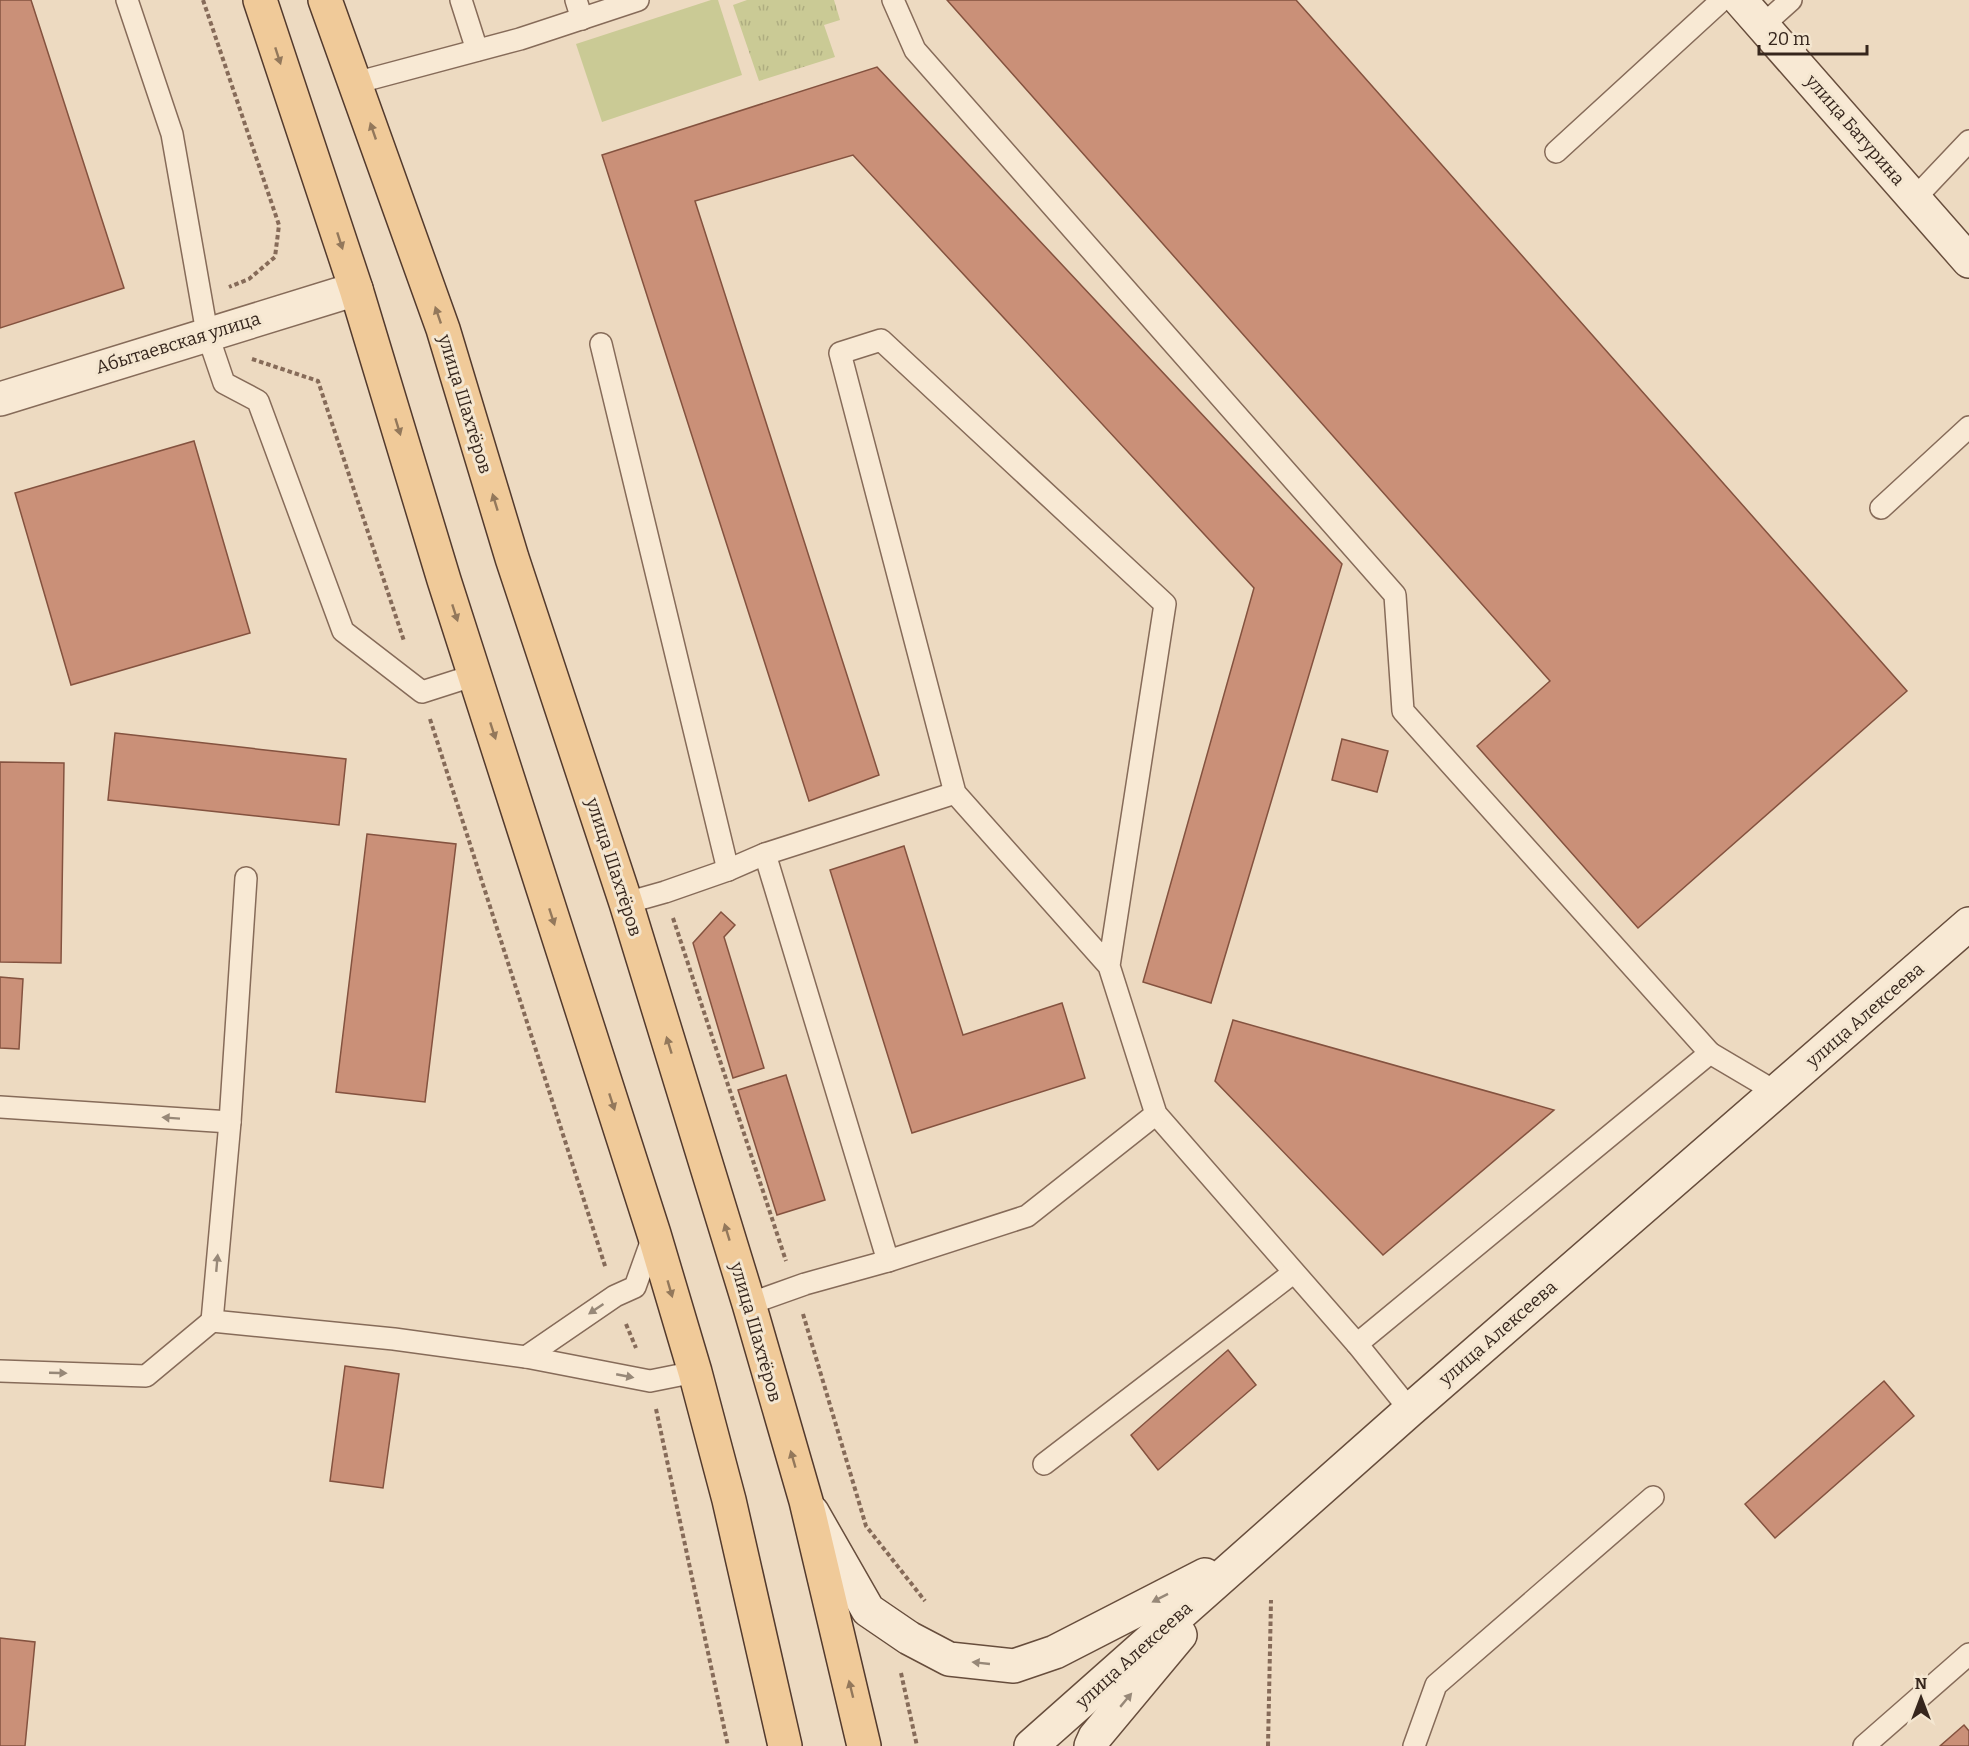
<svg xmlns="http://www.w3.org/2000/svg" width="1969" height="1746" font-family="Bitter,serif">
<defs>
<pattern id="grass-tufts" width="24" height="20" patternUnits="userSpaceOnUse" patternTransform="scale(1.5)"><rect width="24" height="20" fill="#caca95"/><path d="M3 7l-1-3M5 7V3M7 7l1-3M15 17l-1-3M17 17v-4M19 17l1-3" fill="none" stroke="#aead80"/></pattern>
</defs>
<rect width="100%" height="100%" fill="#eddac1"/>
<polygon fill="url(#grass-tufts)" points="747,0 834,0 840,20 824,25 835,57 759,81 733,5"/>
<polygon fill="#caca95" points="711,0 718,0 742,75 602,122 576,44"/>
<g fill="#ca9078" stroke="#84523f" stroke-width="1.5">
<polygon points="0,0 31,0 124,288 0,328"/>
<polygon points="947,0 1296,0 1907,691 1638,928 1477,746 1550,681"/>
<polygon points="877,67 1342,564 1211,1003 1143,982 1254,588 853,155 695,201 879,775 809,801 602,155"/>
<polygon points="194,441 250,633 71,685 15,493"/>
<polygon points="115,733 346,759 339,825 108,800"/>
<polygon points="1342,739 1388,751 1377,792 1332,780"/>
<polygon points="0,762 64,763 61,963 0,962"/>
<polygon points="367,834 456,844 425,1102 336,1092"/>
<polygon points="904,846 963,1035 1062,1003 1085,1078 912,1133 830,870"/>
<polygon points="721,912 735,925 724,937 764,1068 733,1078 693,943"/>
<polygon points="0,977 23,979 19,1049 0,1048"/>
<polygon points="1233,1020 1554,1110 1383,1255 1215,1081"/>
<polygon points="786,1075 825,1200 777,1215 738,1090"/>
<polygon points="1228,1350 1256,1385 1158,1470 1131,1435"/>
<polygon points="345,1366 399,1374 383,1488 330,1481"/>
<polygon points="1884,1381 1914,1416 1775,1538 1745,1504"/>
<polygon points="0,1638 35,1642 25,1746 0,1746"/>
<polygon points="1964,1725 1969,1731 1969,1746 1940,1746"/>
</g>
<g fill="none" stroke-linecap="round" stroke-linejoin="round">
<defs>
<g id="lane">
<polyline points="127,0 172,134 207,333 224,383 258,401 343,631 422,692 475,675"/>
<polyline points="461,0 477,50"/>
<polyline points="576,0 582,19"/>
<polyline points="893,0 915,50 1395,595 1403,711 1710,1053"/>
<polyline points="1763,25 1791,0"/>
<polyline points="355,83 520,39 638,0"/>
<polyline points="1556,152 1722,0"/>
<polyline points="1915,198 1969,141"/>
<polyline points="601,344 728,870"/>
<polyline points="1881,508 1969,427"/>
<polyline points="765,854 888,1261"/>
<polyline points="626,903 665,892 728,870 765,854 955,793"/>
<polyline points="1109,966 1165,604 881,340 840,353 955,793 1109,966 1156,1114 1357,1344 1410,1410"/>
<polyline points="0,1107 230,1122"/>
<polyline points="749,1304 805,1284 888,1261 1027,1216 1156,1114"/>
<polyline points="212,1321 230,1122 246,878"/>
<polyline points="1357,1344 1710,1053 1776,1092"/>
<polyline points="526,1357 615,1296 635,1287 654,1234"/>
<polyline points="0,1371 146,1376 212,1321 394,1339 526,1357 650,1381 695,1372"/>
<polyline points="1044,1464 1293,1273"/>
<polyline points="1414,1746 1436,1685 1653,1497"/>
<polyline points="1864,1746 1969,1654"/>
</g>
<polyline id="street" points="0,399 356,289"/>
<g id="secondary">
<polyline points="1740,0 1969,261"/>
<polyline points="812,1512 868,1610 909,1638 949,1659 1014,1666 1055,1652 1205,1575"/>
<polyline points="1031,1746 1410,1410 1969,924"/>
<polyline points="1091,1746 1095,1737 1180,1635"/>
</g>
<g id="primary">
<polyline points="260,0 356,289 444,580 654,1234 695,1372 729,1500 785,1746"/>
<polyline points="325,0 443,329 512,558 626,903 749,1304 806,1501 864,1746"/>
</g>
</defs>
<use href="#lane" stroke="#866b59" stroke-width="24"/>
<use href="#street" stroke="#866b59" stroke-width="36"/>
<use href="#secondary" stroke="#674d3c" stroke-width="36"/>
<use href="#primary" stroke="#533a2d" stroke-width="36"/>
<g stroke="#866b59" stroke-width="4" stroke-dasharray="4.5 3" stroke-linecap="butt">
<polyline points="203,0 279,225 275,257 249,279 229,287"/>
<polyline points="252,359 318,381 404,641"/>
<polyline points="430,719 606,1269"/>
<polyline points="673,918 786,1261"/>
<polyline points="803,1314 866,1526 925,1601"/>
<polyline points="626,1324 636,1348"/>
<polyline points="656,1409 728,1746"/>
<polyline points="901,1673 917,1746"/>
<polyline points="1268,1746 1271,1600"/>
</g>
<use href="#lane" stroke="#f8e9d4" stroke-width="21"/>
<use href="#street" stroke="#f8e9d4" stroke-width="33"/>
<use href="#secondary" stroke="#f8e9d4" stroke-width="33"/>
<use href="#primary" stroke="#f0ca99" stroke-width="33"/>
</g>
<defs><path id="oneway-solid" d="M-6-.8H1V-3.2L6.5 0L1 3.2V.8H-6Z" transform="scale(1.5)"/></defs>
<g fill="#93785b">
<use href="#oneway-solid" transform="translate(278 56) rotate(72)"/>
<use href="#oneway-solid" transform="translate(373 131) rotate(-109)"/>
<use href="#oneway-solid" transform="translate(340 241) rotate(72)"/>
<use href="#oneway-solid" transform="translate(438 315) rotate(-109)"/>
<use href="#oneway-solid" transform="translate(398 427) rotate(73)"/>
<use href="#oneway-solid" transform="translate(495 502) rotate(-107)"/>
<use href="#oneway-solid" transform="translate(455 613) rotate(72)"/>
<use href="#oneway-solid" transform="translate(493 731) rotate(72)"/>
<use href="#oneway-solid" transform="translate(552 917) rotate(72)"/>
<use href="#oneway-solid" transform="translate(669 1045) rotate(-107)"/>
<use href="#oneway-solid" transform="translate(612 1102) rotate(72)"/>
<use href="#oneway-solid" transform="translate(727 1232) rotate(-107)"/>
<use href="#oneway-solid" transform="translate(670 1289) rotate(74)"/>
<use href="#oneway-solid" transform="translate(793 1459) rotate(-106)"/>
<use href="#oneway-solid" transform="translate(851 1689) rotate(-104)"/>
</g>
<g fill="#978878">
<use href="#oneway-solid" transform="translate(171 1118) rotate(-176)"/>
<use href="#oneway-solid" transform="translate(217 1263) rotate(-85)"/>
<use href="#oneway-solid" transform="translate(596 1309) rotate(146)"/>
<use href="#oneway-solid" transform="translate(58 1373) rotate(2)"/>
<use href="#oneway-solid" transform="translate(625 1376) rotate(11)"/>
<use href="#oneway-solid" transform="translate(1160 1598) rotate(153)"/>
<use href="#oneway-solid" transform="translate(981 1663) rotate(-174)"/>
<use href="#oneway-solid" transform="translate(1126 1700) rotate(-50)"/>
</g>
<g text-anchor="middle" stroke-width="6" stroke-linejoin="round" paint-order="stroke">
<g font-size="18" fill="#36261d" stroke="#f4e6d0">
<text transform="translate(1855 130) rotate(49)" y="6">улица Батурина</text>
<text transform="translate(178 343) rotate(-17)" y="6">Абытаевская улица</text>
<text transform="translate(465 404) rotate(73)" y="6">улица Шахтёров</text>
<text transform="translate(614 867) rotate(72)" y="6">улица Шахтёров</text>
<text transform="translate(1865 1015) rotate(-41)" y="6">улица Алексеева</text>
<text transform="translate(756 1332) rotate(74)" y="6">улица Шахтёров</text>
<text transform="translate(1498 1333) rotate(-41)" y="6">улица Алексеева</text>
<text transform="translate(1134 1655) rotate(-42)" y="6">улица Алексеева</text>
</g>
</g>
<g transform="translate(1921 1698)" stroke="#f4e6d0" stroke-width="4.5" paint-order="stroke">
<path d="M0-4.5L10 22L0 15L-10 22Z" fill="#36261d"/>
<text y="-9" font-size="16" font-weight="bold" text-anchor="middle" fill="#36261d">N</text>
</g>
<path d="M1759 45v9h108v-9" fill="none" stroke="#36261d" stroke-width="3"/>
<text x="1768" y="45" font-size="18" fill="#36261d" stroke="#f4e6d0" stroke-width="4.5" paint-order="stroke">20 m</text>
</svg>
